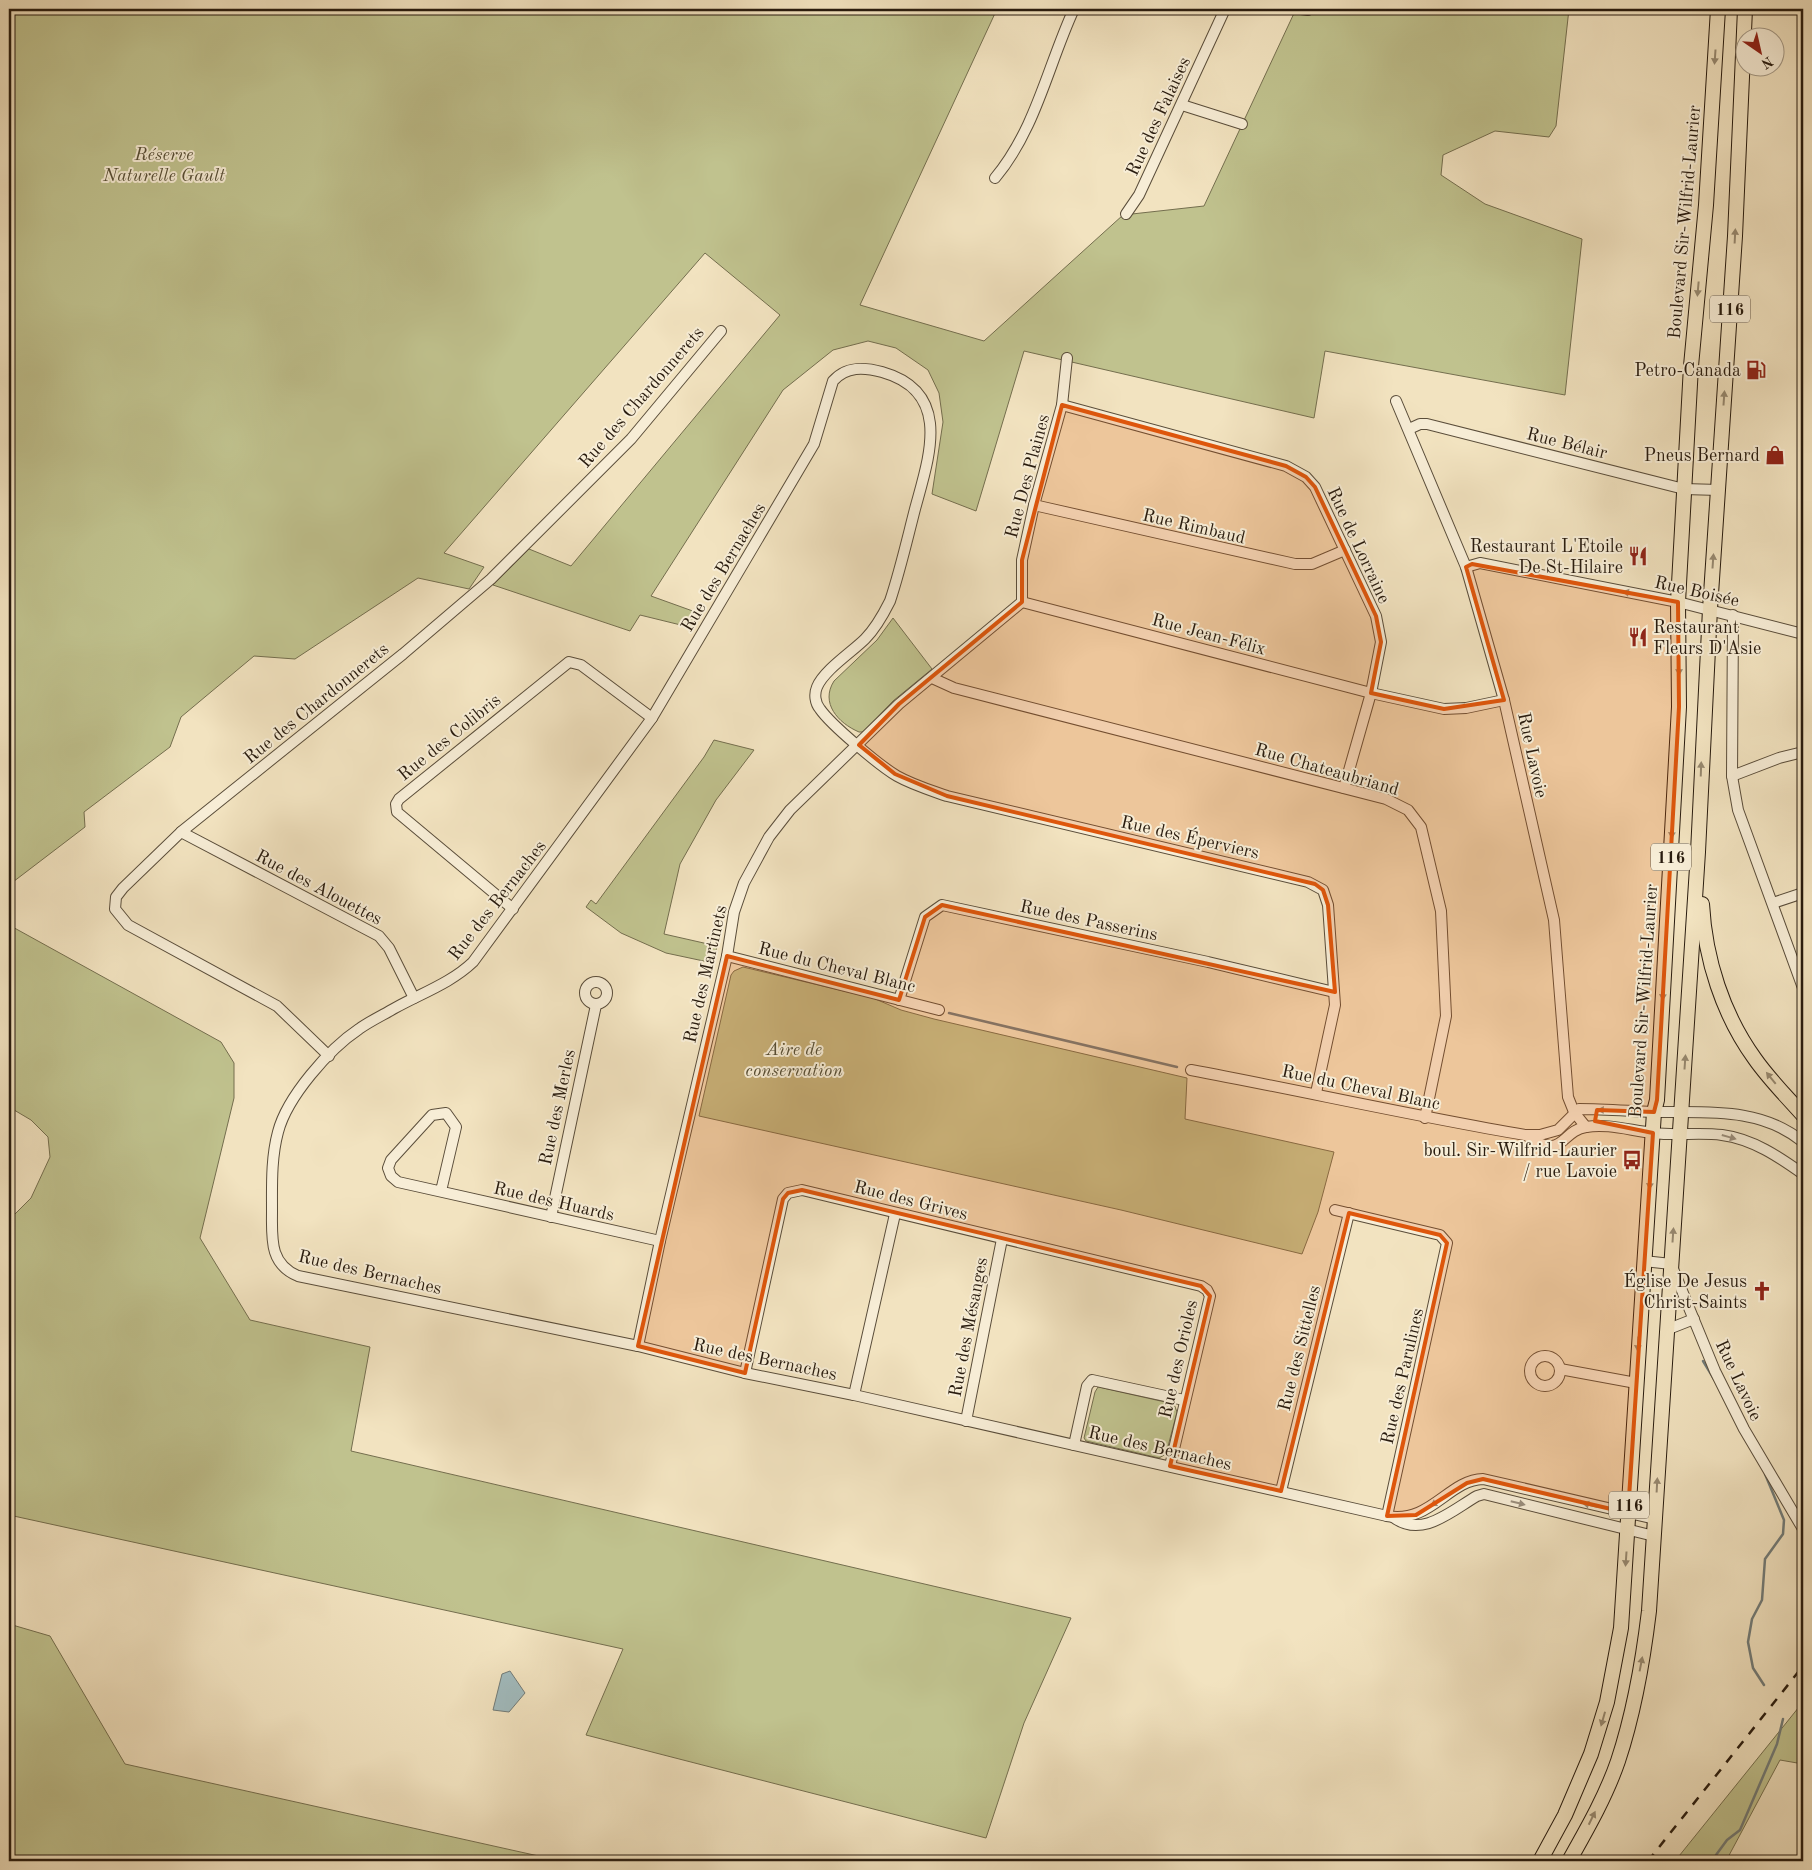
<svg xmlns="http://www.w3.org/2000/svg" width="1812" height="1870" font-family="'Old Standard TT',serif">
<rect width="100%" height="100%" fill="#f2e3c0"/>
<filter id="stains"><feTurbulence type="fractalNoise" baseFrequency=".004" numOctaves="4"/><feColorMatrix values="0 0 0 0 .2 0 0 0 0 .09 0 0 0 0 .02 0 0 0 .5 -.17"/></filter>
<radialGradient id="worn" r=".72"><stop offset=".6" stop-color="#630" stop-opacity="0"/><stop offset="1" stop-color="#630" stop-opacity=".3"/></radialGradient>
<g fill="#c0c28e" stroke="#746e4e">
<polygon points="9,9 997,9 860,305 984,341 1123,215 1204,206 1296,9 1569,9 1556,126 1549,137 1495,131 1443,155 1441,175 1485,204 1582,239 1565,395 1325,351 1314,418 1024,351 976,511 932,494 943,422 939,393 928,370 896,348 868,341 833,350 783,390 651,596 701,614 693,628 640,615 630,631 493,585 529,549 571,566 780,315 705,253 444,553 484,567 469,589 418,578 295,659 254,656 181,717 170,747 84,812 85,827 9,885"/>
<path d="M893,618L932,669L893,701L863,732H859C838,723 820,703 834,681L877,640Z"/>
<polygon points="714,740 754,750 716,800 680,864 664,934 717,946 713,963 666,953 621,933 586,907 591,900 596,904 704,757"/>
<polygon points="9,925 221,1042 234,1063 234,1098 200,1238 250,1320 370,1347 351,1451 1071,1618 1024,1723 986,1838 586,1735 623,1649 9,1515 9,1220 31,1198 50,1157 48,1137 31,1120 9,1107"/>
<polygon points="743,967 873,998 901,1010 934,1019 1187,1078 1185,1119 1334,1152 1318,1212 1302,1254 1121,1210 699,1116 731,975 734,971"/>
<polygon points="1098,1387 1174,1404 1177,1412 1166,1454 1159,1458 1086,1441 1084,1438 1095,1392"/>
<polygon points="9,1624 50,1636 125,1764 561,1861 9,1861"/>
<polygon points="1803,1702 1803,1764 1780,1760 1726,1861 1675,1861"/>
</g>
<polygon fill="#a1bbbe" stroke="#717b78" points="510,1671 525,1693 509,1712 493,1710 502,1674"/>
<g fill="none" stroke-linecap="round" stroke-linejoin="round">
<g stroke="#717b78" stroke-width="2.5">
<polyline points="949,1013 1177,1067"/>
<polyline points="1703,1361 1714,1379"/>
<polyline points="1764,1685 1753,1668 1748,1642 1752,1619 1762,1600 1765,1559 1783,1534 1784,1520 1765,1474"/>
<polyline points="1715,1861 1716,1855 1727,1840 1740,1830 1777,1744 1783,1719"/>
</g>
<defs>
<g id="minor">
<polyline points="1301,9 1308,10"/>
<polyline points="1182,105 1242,124"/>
<path d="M995,178C1036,129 1048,65 1074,9"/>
<polyline points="1126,214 1139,195 1225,9"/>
<polyline points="1396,401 1466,567 1504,700 1554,920 1568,1097 1574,1112 1586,1127"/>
<polyline points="1062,405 1286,466 1306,477 1315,487 1376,616 1381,642 1371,693 1344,788"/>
<polyline points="1409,429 1420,424 1427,424 1684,489 1719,490"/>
<polyline points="1034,505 1295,564 1312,564 1345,550"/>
<polyline points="1466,567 1480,563 1678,602 1803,634"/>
<polyline points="1022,602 1371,693 1444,709 1466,708 1504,700"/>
<polyline points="1022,602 1022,560 1034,505 1062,405 1067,358"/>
<polyline points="1733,615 1732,776 1738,810 1803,988"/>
<polyline points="932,678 954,688 1386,799 1408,810 1421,827 1441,911 1446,1016 1425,1118"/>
<polyline points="1732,776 1779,758 1803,752"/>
<polyline points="181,832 379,936 389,948 414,998"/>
<polyline points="1773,903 1803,893"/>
<polyline points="513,909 397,812 396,804 399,799 569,662 581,665 652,718"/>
<polyline points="727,956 939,1010"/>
<circle cx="596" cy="993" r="11"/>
<polyline points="899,1000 925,917 942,905 1208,962 1334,992"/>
<polyline points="329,1056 277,1006 128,925 115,909 116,897 123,888 181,832 403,654 491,579 631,439 721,331"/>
<path d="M1191,1070C1303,1091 1413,1116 1525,1135H1540L1558,1130L1579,1109C1603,1109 1628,1111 1652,1112C1704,1113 1760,1106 1803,1142"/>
<path d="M1316,1093L1335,1005L1328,905L1323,890L1308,882L947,796C930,790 913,785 897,776C880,766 831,725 820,709C815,703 814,694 817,687C824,670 852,652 865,639C876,628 883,615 890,601C900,571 907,540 915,509C929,457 953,392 882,372C864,367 846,366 833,381L814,444L652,718L473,962C451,983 422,993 395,1008C383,1015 370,1021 359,1029C329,1049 287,1097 278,1132C271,1158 272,1185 272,1211C272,1238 269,1264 298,1276L638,1346L745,1373L854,1395L1387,1516C1431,1524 1448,1480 1483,1479L1655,1519"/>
<path d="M1526,1135C1564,1162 1560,1131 1586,1127C1608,1123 1632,1131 1654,1133C1676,1136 1700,1132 1722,1135C1753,1139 1779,1157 1803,1174"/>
<polyline points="441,1191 456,1127 446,1113 432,1115 391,1160 388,1168 391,1176 398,1182 660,1241"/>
<polyline points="1335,1210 1440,1235 1447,1243 1387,1516"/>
<polyline points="551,1217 596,1005"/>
<polyline points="1644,1261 1671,1264 1715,1371 1744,1429 1803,1529"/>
<polyline points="1666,1330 1694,1319"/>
<polyline points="638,1346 660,1241 727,956 734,912 744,883 769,837 790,810 899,704 1022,602"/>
<circle cx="1545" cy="1371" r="15"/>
<polyline points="1560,1369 1636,1383"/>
<polyline points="745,1373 783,1199 788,1193 802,1190 1201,1286 1207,1290 1210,1296 1170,1466"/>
<polyline points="854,1395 895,1214"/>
<polyline points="966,1421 1002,1239"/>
<polyline points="1074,1445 1087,1386 1092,1380 1184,1400"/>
<polyline points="1281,1491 1349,1213"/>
<path d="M1393,1517C1422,1539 1451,1511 1477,1496L1484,1494L1654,1536"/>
</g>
<g id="major">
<path d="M1702,904C1705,959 1723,1015 1755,1059C1769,1079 1787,1097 1803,1115"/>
<polyline points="1540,1861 1565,1815 1591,1754 1607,1702 1621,1628 1654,1112 1657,1100 1679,707 1678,602 1691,366 1706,205 1718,9"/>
<path d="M1569,1861C1587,1829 1606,1796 1618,1761C1634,1713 1643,1661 1649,1611L1698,852L1710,609L1735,236L1745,9"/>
</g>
</defs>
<use href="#minor" stroke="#5a4d3a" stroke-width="12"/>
<use href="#major" stroke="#281b0e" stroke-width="16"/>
<use href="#minor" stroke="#f7edd6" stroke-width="10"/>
<use href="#major" stroke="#f2e3c0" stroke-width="14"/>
<polyline stroke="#281b0e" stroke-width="2.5" stroke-dasharray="9 9" stroke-linecap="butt" points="1648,1861 1803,1666"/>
</g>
<defs><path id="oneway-solid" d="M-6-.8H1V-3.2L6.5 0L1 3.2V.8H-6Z" transform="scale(1.25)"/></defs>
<g fill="#978970">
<use href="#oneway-solid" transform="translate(1715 57) rotate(94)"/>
<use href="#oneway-solid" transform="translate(1735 236) rotate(-87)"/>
<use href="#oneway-solid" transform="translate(1698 289) rotate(95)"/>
<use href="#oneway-solid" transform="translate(1724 398) rotate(-86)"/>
<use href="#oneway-solid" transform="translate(1713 561) rotate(-86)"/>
<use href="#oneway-solid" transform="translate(1679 668) rotate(89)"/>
<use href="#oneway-solid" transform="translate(1701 769) rotate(-88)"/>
<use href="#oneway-solid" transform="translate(1672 831) rotate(93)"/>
<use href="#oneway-solid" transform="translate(1663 993) rotate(93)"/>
<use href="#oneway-solid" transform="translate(1685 1062) rotate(-86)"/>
<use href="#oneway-solid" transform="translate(1771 1078) rotate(-129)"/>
<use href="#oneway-solid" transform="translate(1650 1182) rotate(94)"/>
<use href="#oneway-solid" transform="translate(1673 1235) rotate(-86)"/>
<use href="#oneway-solid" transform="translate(1638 1344) rotate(93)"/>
<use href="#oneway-solid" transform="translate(1657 1485) rotate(-87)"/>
<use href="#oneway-solid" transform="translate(1626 1559) rotate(94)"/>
<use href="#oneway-solid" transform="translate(1641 1664) rotate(-79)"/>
<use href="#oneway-solid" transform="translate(1603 1719) rotate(106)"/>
<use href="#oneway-solid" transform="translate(1592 1818) rotate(-64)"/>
</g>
<g fill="#9a8e7c">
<use href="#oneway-solid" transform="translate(1630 593) rotate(-169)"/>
<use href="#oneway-solid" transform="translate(1605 1110) rotate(-178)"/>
<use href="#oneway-solid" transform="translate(1729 1137) rotate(16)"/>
<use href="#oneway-solid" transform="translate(1437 1502) rotate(148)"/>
<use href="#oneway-solid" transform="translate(1518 1503) rotate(14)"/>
<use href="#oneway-solid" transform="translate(1590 1505) rotate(-167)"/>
</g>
<path fill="#de560c" fill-opacity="0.2" stroke="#de560c" stroke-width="4" stroke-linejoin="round" d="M1062,405L1286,466L1306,477L1315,487L1376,616L1381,642L1371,693L1444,709L1504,700L1466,567L1472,564L1678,602L1679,707L1657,1100L1654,1112L1597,1110L1595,1121L1653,1133L1628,1513L1483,1479L1467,1483L1416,1515L1387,1516L1447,1243L1440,1235L1349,1213L1281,1491L1170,1466L1210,1296L1201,1286L802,1190L788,1193L783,1199L745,1373L638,1346L727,956L899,1000L925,917L942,905L1335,992L1328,905L1323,890L1315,884L947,796L895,774L859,745L899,704L1022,602V560Z"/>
<defs>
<symbol id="fuel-bare" viewBox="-9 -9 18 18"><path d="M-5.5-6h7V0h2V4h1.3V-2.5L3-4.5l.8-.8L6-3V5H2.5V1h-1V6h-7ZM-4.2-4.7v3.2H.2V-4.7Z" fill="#8f2418" stroke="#f7edd6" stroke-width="2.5" paint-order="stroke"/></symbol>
<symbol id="shop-bare" viewBox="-9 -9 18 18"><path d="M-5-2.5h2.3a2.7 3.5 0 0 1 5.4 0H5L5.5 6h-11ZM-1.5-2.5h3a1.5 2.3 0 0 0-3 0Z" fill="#8f2418" stroke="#f7edd6" stroke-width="2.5" paint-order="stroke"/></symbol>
<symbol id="restaurant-bare" viewBox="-9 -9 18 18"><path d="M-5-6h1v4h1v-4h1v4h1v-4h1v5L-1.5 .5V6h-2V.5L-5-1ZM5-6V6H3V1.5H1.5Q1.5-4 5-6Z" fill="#8f2418" stroke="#f7edd6" stroke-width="2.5" paint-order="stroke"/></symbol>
<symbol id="bus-bare" viewBox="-9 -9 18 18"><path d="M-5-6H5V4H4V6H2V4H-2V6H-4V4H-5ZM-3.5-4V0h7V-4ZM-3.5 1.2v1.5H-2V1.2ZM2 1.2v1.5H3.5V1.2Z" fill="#8f2418" stroke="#f7edd6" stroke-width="2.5" paint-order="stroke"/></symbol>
<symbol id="church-bare" viewBox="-9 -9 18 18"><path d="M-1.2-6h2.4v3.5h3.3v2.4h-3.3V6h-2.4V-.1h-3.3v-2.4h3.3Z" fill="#8f2418" stroke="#f7edd6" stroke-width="2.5" paint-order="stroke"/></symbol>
</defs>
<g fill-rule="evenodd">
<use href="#fuel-bare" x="1742" y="356" width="28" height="28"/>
<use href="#shop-bare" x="1761" y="441" width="28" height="28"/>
<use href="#restaurant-bare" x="1624" y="542" width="28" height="28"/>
<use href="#restaurant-bare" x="1624" y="623" width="28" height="28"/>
<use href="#bus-bare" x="1618" y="1146" width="28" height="28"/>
<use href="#church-bare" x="1748" y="1277" width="28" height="28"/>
</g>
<g text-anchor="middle" stroke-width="4" stroke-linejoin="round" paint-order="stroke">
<g fill="#f7edd6" stroke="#665a4a" stroke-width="1">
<rect x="1710" y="295.5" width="40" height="27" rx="4"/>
<rect x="1651" y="843.5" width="40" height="27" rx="4"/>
<rect x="1609" y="1491.5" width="40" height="27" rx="4"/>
</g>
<g font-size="16" font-weight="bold" fill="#281b0e">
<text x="1730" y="315">116</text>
<text x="1671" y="863">116</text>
<text x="1629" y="1511">116</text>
</g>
<g font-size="18" fill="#281b0e" stroke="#f7edd6">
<text transform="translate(1158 116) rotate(-65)" y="6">Rue des Falaises</text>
<text transform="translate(1684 222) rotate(-85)" y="6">Boulevard Sir-Wilfrid-Laurier</text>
<text transform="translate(641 397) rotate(-49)" y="6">Rue des Chardonnerets</text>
<text transform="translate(1567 443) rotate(14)" y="6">Rue Bélair</text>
<text transform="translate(1027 476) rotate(-75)" y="6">Rue Des Plaines</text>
<text transform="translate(1194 526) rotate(13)" y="6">Rue Rimbaud</text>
<text transform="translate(1359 545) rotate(65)" y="6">Rue de Lorraine</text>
<text transform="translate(723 567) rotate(-59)" y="6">Rue des Bernaches</text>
<text transform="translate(1697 591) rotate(13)" y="6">Rue Boisée</text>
<text transform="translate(1209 634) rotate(15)" y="6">Rue Jean-Félix</text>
<text transform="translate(316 703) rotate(-39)" y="6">Rue des Chardonnerets</text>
<text transform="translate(449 737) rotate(-39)" y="6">Rue des Colibris</text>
<text transform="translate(1533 755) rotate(78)" y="6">Rue Lavoie</text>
<text transform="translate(1327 769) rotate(16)" y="6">Rue Chateaubriand</text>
<text transform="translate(1190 837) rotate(13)" y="6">Rue des Éperviers</text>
<text transform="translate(319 887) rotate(28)" y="6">Rue des Alouettes</text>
<text transform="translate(497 900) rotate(-52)" y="6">Rue des Bernaches</text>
<text transform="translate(1089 920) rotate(12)" y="6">Rue des Passerins</text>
<text transform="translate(837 967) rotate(14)" y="6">Rue du Cheval Blanc</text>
<text transform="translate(705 974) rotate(-77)" y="6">Rue des Martinets</text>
<text transform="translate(1643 1001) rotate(-86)" y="6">Boulevard Sir-Wilfrid-Laurier</text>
<text transform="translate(1361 1087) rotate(12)" y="6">Rue du Cheval Blanc</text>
<text transform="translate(557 1107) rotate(-78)" y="6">Rue des Merles</text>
<text transform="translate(911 1200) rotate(14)" y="6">Rue des Grives</text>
<text transform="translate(554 1201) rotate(13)" y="6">Rue des Huards</text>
<text transform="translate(370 1272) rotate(13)" y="6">Rue des Bernaches</text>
<text transform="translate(968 1327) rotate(-79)" y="6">Rue des Mésanges</text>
<text transform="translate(1299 1348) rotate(-76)" y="6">Rue des Sittelles</text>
<text transform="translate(765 1359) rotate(12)" y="6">Rue des Bernaches</text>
<text transform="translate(1178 1359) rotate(-77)" y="6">Rue des Orioles</text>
<text transform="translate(1402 1376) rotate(-77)" y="6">Rue des Parulines</text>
<text transform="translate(1739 1380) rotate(65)" y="6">Rue Lavoie</text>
<text transform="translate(1160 1448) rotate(13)" y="6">Rue des Bernaches</text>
</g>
<g font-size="18" font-style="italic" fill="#564d34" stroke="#f7edd6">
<text x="164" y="160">Réserve<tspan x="164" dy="21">Naturelle Gault</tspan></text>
<text x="794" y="1055">Aire de<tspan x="794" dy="21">conservation</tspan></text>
</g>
<g font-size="18" fill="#281b0e" stroke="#f7edd6" text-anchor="end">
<text x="1741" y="376">Petro-Canada</text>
<text x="1760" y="461">Pneus Bernard</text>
<text x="1623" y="552">Restaurant L'Etoile<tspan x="1623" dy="21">De St-Hilaire</tspan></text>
<text x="1653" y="633" text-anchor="start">Restaurant<tspan x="1653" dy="21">Fleurs D'Asie</tspan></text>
<text x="1617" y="1156">boul. Sir-Wilfrid-Laurier<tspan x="1617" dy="21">/ rue Lavoie</tspan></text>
<text x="1747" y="1287">Église De Jesus<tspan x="1747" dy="21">Christ-Saints</tspan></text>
</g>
</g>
<rect width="1812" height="1870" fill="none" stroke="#f2e3c0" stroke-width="30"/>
<rect x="10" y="10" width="1792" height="1850" fill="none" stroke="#281b0e" stroke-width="2.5"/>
<rect x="15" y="15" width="1782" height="1840" fill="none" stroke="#281b0e"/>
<g transform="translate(1760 52) rotate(146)"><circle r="24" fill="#f7edd6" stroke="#a49986"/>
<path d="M0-4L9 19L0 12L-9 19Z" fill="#8f2418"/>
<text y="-8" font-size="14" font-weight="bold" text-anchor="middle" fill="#281b0e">N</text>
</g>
<rect width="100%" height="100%" filter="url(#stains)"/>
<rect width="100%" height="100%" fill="url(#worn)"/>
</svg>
